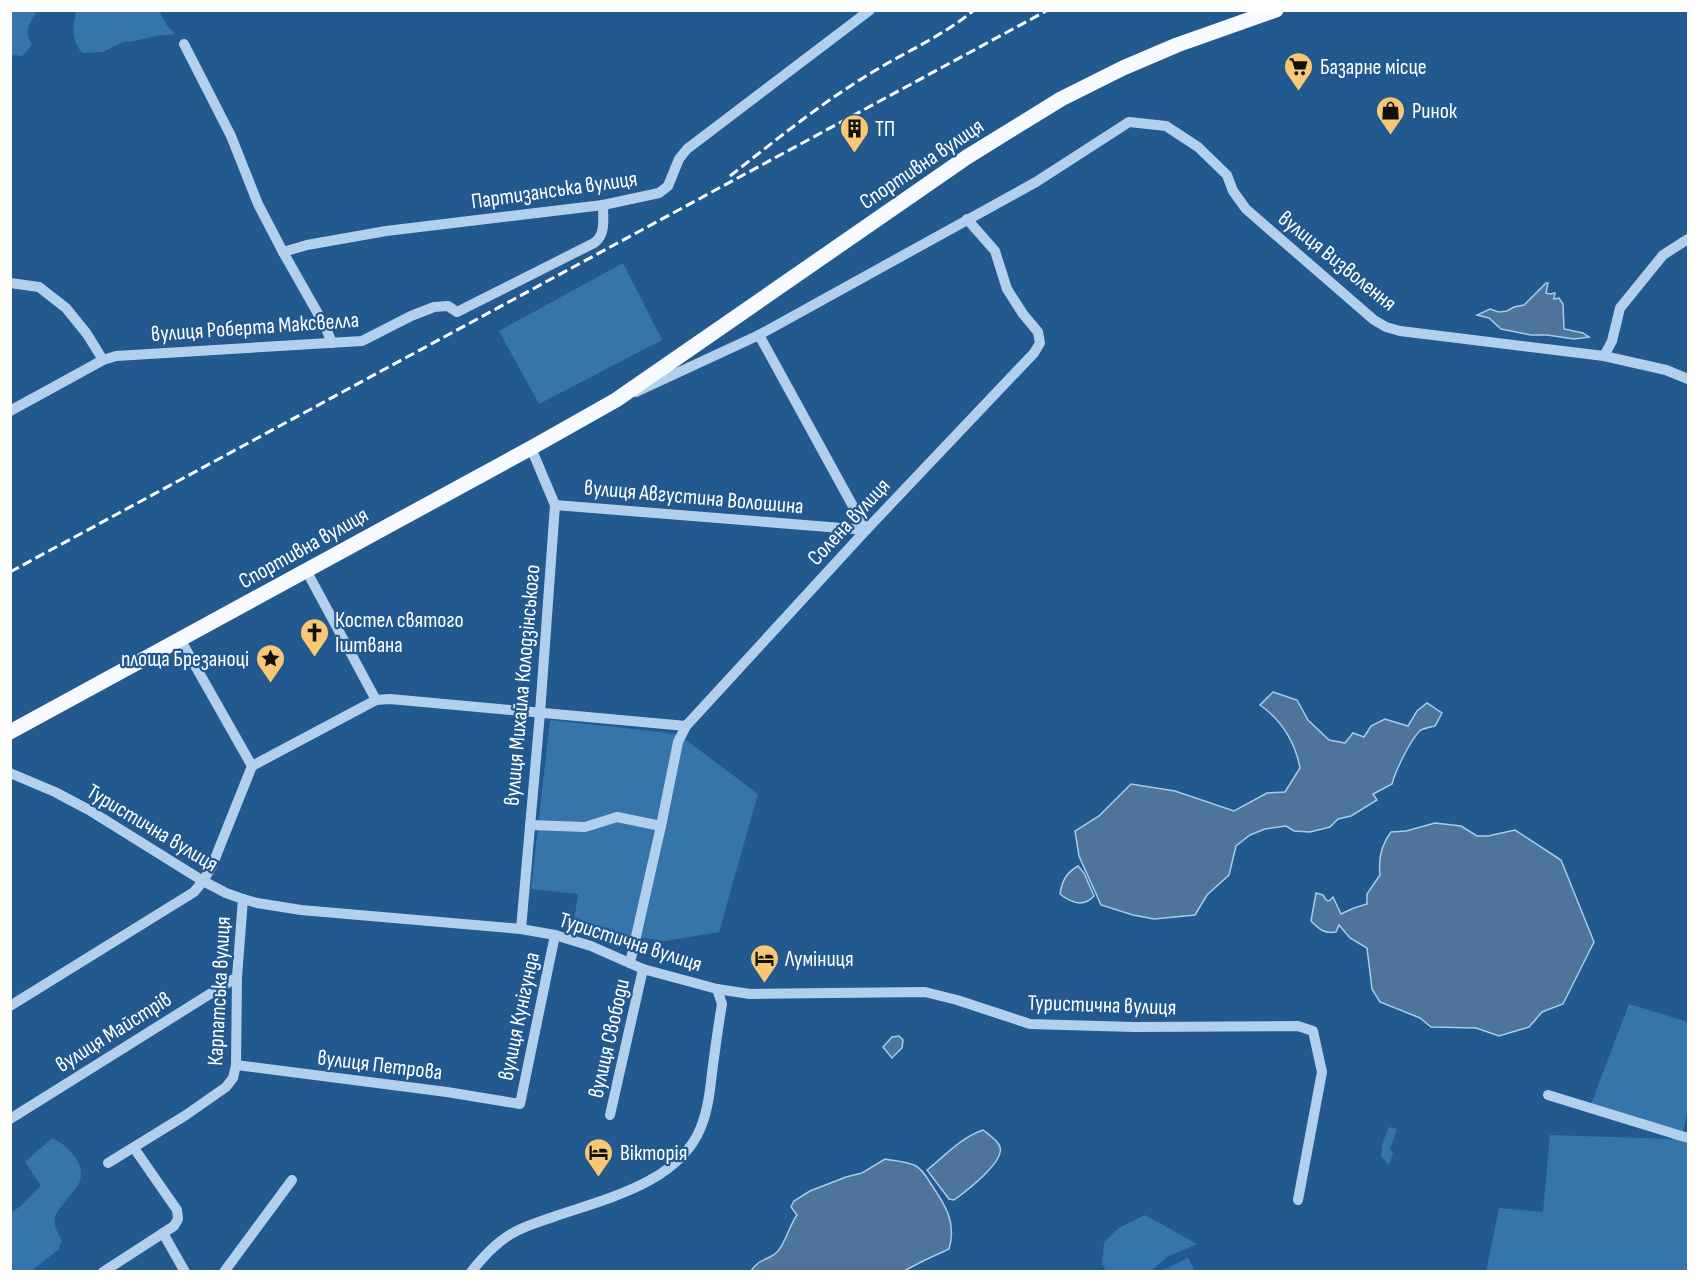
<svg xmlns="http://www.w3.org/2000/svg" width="1699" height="1282" font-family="'Sofia Sans Condensed',sans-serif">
<rect width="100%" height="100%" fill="#22598f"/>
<g fill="#3674ac">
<path d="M159,10L167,26L175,34L156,36L134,41L123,42L103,52L82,53C70,37 73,28 76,11Z"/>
<path d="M10,11H37C29,25 24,29 32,45L22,56L11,55Z"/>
<polygon points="623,263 662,340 539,404 499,331"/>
<polygon points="550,720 678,734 758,794 719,932 665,941 573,928 578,894 531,889"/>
<polygon points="1629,1004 1688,1022 1688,1110 1681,1141 1688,1144 1688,1271 1486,1272 1499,1208 1543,1212 1550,1135 1672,1139 1673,1130 1591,1104"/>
<polygon points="1389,1127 1397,1129 1390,1149 1393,1153 1389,1165 1381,1156 1382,1145"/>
<path d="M52,1138C62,1143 67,1147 74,1156C96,1184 61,1197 55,1218C53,1226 59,1234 62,1241L58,1250L31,1271H11V1213L22,1205L41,1186L25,1162Z"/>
<polygon points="1145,1215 1197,1244 1167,1257 1151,1271 1106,1271 1102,1264 1104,1242 1119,1228"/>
<polygon points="1188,1258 1195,1271 1161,1271"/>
</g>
<g fill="#4e749a" stroke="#a6cced" stroke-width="1.5">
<polygon points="1546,283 1548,283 1546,293 1550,294 1555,293 1554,299 1559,298 1563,304 1564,329 1583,333 1589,337 1574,339 1547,335 1531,335 1501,329 1489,318 1477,315 1490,309 1499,312 1507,311 1514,307 1524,305"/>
<path d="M1273,692L1297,700L1308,720L1329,740L1345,743L1353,733L1364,737L1371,726L1385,719L1408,726L1417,711L1427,703L1442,713L1435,726C1431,727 1425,728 1421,730C1411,738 1395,772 1392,784L1373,794L1377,800L1351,816L1338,819L1330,827L1310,832L1294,831L1286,826L1265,829L1250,835L1236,846L1229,875L1207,895L1195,915L1154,919L1133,915L1101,905L1079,856L1075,831L1099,816L1131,784L1175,791L1234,811L1267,793L1285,792L1300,768C1295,742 1281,720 1260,705Z"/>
<path d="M1435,823L1461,826L1477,836H1488L1515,830L1561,860L1594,942L1563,1004L1542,1012L1529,1027L1499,1036L1476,1028L1431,1027L1420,1018L1380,1002L1372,989L1367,948L1350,938L1339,925L1336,932C1324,934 1319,929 1311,921L1316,893L1323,895L1326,900L1329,901L1333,897L1341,914L1354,908L1367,904V894L1380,875C1378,858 1381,845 1391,832L1406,831Z"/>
<path d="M1078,866L1084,873L1094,896C1083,908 1071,903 1060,894C1062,881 1066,873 1078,866Z"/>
<polygon points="899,1036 903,1040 902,1048 892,1058 883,1047 892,1037"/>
<path d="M983,1130C988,1134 998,1140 1000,1147C1005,1162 965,1192 954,1200L949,1199L927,1170C945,1156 960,1138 983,1130Z"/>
<path d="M885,1159C895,1161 907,1161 916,1166C923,1170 927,1178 931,1184C945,1205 957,1222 949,1249L923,1261L904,1271H751C760,1257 769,1261 778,1251C787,1240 789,1226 797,1215L791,1207L794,1201L810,1191L846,1177L862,1173Z"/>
</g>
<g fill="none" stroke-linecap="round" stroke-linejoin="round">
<g stroke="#b2d0ec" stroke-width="10">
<polyline points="184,44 231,136 258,204 283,252 325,326 332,343"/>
<polyline points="283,252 307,245 386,231 603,205 659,193 668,186 679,159 687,149 870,10"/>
<polyline points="10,283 39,287 66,308 87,334 103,360"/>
<polyline points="759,335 866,530"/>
<polyline points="1604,356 1612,341 1620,308 1663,255 1688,239"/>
<polyline points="636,392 759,335 1036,182 1129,122 1166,126 1198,147 1227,175 1233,191 1246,209 1374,320 1386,327 1400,331 1604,356 1666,370 1688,379"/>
<path d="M10,411L103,360L116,356L362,341L411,316L434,307L448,306L457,312L594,243C606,235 603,219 603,205"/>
<polyline points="555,505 866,530"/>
<polyline points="306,570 376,700"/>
<polyline points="180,639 252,766"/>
<polyline points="10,773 55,792 89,810 203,881 226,893 243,899 257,903 301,910 521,929 555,935 591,946 643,969 717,989 750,994 925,992 957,1000 1030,1024 1134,1027 1298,1026 1313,1031 1322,1072 1298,1200"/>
<polyline points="530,825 585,827 617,817 661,826"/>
<polyline points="521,929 540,713 555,505 531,448"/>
<polyline points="630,963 661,826 678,742 686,726"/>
<polyline points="10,1006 194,892 203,881 212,866 252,766 376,700 390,699 686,726 866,530 1034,353 1040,343 1038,332 1023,314 1007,289 995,251 967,219"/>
<polyline points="236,1065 447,1092 520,1104 555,935"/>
<polyline points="1548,1095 1688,1138"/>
<polyline points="610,1115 643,969"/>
<polyline points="10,1119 237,977"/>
<polyline points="108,1163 186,1115 226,1087 233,1078 236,1065 237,977 243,899"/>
<polyline points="163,1233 185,1272"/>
<polyline points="103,1272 174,1226 178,1219 177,1210 134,1148"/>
<polyline points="224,1272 292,1180"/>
<path d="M471,1272C482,1258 496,1243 511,1234C524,1226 539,1222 553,1217C605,1199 679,1183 701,1127C708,1109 710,1091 712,1073C715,1050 718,1027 722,1004L717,989"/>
</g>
<polyline stroke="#f7fbff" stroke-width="15" points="10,732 531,448 616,400 967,157 1061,99 1123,68 1177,45 1276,10"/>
<g stroke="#fff" stroke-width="3" stroke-dasharray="10 4.5" stroke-linecap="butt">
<path d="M730,176C776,140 821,103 871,73C905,52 943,36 974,10"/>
<polyline points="10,572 1048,10"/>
</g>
</g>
<defs>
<symbol id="supermarket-pin" viewBox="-11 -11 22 30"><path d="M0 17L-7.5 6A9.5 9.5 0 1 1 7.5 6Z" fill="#f8c874" stroke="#22598f"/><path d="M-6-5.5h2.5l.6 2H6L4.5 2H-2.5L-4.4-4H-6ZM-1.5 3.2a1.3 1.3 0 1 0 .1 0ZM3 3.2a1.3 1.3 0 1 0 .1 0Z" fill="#111"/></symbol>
<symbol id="shop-pin" viewBox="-11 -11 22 30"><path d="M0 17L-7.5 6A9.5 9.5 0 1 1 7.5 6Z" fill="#f8c874" stroke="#22598f"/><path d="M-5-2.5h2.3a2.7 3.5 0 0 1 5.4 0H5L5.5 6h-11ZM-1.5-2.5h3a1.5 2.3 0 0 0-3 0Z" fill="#111"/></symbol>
<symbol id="building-pin" viewBox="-11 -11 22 30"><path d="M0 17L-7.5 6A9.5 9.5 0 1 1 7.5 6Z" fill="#f8c874" stroke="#22598f"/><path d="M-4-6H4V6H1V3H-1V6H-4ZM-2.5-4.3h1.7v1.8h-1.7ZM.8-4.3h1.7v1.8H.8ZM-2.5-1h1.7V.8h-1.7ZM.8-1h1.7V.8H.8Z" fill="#111"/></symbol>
<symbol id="church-pin" viewBox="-11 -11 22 30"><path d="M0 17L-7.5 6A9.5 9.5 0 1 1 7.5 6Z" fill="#f8c874" stroke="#22598f"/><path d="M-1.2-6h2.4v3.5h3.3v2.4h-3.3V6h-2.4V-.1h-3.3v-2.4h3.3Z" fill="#111"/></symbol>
<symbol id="sight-pin" viewBox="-11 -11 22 30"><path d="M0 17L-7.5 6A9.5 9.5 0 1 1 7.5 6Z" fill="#f8c874" stroke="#22598f"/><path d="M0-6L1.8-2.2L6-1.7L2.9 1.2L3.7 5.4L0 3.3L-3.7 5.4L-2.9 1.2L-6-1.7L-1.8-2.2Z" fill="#111"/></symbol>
<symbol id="hotel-pin" viewBox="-11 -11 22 30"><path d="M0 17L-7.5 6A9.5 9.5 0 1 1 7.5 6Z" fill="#f8c874" stroke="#22598f"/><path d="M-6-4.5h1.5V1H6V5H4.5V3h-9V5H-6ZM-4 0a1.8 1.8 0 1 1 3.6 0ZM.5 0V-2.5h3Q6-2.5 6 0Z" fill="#111"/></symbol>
</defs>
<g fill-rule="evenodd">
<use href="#supermarket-pin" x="1282" y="50" width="33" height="45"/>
<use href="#shop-pin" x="1374" y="94" width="33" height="45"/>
<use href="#building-pin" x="838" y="112" width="33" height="45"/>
<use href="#church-pin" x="298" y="616" width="33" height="45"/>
<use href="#sight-pin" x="254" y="642" width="33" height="45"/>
<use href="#hotel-pin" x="748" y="942" width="33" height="45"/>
<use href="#hotel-pin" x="582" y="1136" width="33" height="45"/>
</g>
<g text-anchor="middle" stroke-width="4.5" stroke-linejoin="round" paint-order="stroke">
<g font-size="22" fill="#fff" stroke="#22598f" text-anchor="start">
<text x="1320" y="74">Базарне місце</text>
<text x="1412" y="118">Ринок</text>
<text x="875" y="136">ТП</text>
<text x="335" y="627">Костел святого<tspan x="335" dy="25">Іштвана</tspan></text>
<text x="249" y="666" text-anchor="end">площа Брезаноці</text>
<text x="785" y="966">Луміниця</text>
<text x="620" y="1160">Вікторія</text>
</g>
<g font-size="22" fill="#fff" stroke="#22598f">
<text transform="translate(921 163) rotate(-34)" y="8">Спортивна вулиця</text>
<text transform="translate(554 189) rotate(-8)" y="8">Партизанська вулиця</text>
<text transform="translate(1338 260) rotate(39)" y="8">вулиця Визволення</text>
<text transform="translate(255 326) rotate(-4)" y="8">вулиця Роберта Максвелла</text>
<text transform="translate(694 496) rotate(5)" y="8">вулиця Августина Волошина</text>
<text transform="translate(848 521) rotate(-47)" y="8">Солена вулиця</text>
<text transform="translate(303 547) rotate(-29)" y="8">Спортивна вулиця</text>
<text transform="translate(521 685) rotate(-85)" y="8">вулиця Михайла Колодзінського</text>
<text transform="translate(153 827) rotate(31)" y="8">Туристична вулиця</text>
<text transform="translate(631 941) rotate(18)" y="8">Туристична вулиця</text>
<text transform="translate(218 991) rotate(-87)" y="8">Карпатська вулиця</text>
<text transform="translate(1102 1004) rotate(2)" y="8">Туристична вулиця</text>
<text transform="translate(518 1016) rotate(-78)" y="8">вулиця Кунігунда</text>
<text transform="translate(113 1031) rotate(-32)" y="8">вулиця Майстрів</text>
<text transform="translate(608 1038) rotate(-77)" y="8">вулиця Свободи</text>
<text transform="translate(380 1064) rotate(7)" y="8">вулиця Петрова</text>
</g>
</g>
<rect width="1699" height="1282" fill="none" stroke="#ffffff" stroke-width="24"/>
</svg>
